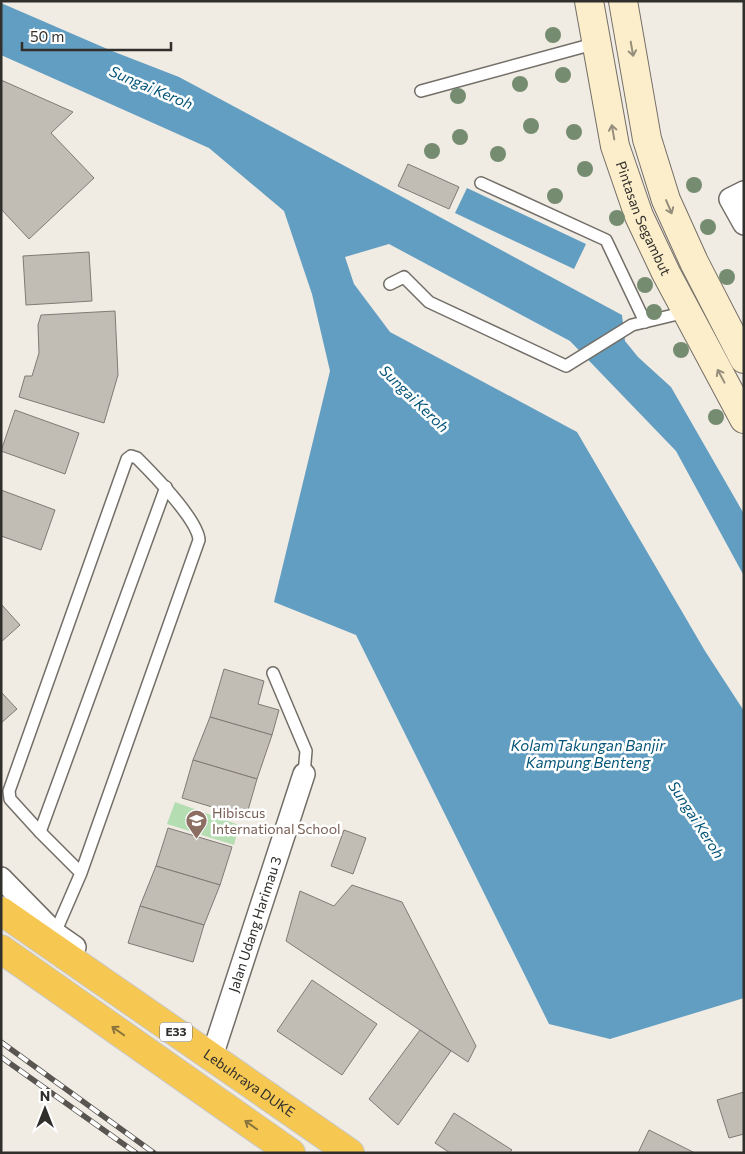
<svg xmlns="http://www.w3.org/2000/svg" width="745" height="1154" font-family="Commissioner,sans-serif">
<rect width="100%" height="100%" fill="#f0ebe3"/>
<polygon fill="#b4deb1" points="175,802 239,825 234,845 167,824"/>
<g fill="#629ec2">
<polygon points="1,3 112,51 179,77 622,315 625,341 638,357 671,387 744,514 744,576 676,451 570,341 389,244 345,257 354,284 390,332 577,432 705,651 744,711 744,998 610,1039 549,1024 356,635 274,602 330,371 312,294 284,211 209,148 1,55"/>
<polygon points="467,188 586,244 574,269 455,213"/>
</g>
<g fill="#c1bcb4" stroke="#7f7a74">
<polygon points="1,80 73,112 51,133 94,178 29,239 1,209"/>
<polygon points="408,164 459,187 449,209 398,186"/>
<polygon points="89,252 92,301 26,305 23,256"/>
<polygon points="115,311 118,375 104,423 19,397 25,376 32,376 39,353 38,325 41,315"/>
<polygon points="15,410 79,433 65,474 1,451"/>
<polygon points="1,490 55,510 41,550 1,536"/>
<polygon points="1,604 20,625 1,642"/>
<polygon points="224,669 264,681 258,704 279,710 272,735 210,717"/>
<polygon points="1,692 17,709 1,723"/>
<polygon points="210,717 272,735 257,779 193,760"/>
<polygon points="193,760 257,779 246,817 182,798"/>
<polygon points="168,828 232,847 220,885 156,866"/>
<polygon points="344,830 366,838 353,874 331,866"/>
<polygon points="156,866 220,885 204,925 140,906"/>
<polygon points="352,885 402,902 476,1046 468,1062 286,941 300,891 334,906"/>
<polygon points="140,906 204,925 193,962 128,943"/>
<polygon points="312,980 377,1024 342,1075 277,1031"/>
<polygon points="420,1030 451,1051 398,1125 369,1099"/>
<polygon points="744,1092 744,1134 729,1138 717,1100"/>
<polygon points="454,1113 512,1150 509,1153 450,1153 435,1143"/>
<polygon points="649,1130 695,1153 638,1153"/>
</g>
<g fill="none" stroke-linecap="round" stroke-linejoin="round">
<defs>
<g id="lane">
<polyline points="421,91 597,43"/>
<polyline points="481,183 606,240 645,322"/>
<polyline points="390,284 404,277 429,302 566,366 632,325 686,312"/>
<polyline points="273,673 306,751 304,774"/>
<polyline points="40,832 166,487"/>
<path d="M55,933L81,873L199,540C198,520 152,473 137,458L131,456L127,459L9,791L10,799L40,832L81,873"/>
</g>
<g id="street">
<polyline points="744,192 730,199 744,224"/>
<polyline points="1,878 55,933 75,947"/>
<path id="s1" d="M215,1047L304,774"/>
</g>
<g id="secondary">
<path id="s2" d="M589,1L615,146L639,216L666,273L744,419"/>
<polyline points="623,1 647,139 666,200 694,262 744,359"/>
</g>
<g id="highway">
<path id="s3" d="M1,911L350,1153"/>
<polyline points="1,949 291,1153"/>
</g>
</defs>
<use href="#lane" stroke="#736e67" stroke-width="14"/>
<use href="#street" stroke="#736e67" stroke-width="24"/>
<use href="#secondary" stroke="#736e67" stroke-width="30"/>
<use href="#highway" stroke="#c9c9c8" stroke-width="30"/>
<use href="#lane" stroke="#fff" stroke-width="11"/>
<use href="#street" stroke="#fff" stroke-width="21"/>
<use href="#secondary" stroke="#fceecb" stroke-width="28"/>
<use href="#highway" stroke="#f6c851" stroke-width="28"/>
<defs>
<g id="rail">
<polyline points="1,1042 154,1153"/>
<polyline points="1,1057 136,1153"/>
</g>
</defs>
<use href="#rail" stroke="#595652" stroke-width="5.5"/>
<use href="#rail" stroke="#fff" stroke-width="4" stroke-dasharray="11" stroke-linecap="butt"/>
</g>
<g fill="#758c70">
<circle cx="553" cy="35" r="8"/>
<circle cx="563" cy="75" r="8"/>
<circle cx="520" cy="84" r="8"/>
<circle cx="458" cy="96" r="8"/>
<circle cx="531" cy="126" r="8"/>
<circle cx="574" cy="132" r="8"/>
<circle cx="460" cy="137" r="8"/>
<circle cx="432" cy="151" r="8"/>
<circle cx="498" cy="154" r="8"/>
<circle cx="585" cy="169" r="8"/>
<circle cx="694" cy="185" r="8"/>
<circle cx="555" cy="196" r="8"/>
<circle cx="617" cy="218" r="8"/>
<circle cx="708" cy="227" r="8"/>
<circle cx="727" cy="277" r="8"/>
<circle cx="645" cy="285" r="8"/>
<circle cx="654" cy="312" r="8"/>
<circle cx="681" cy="350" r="8"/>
<circle cx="716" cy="417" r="8"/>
</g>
<defs><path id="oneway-shaft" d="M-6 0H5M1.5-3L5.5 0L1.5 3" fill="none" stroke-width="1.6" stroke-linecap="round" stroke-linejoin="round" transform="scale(1.25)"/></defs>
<g stroke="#968e7c">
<use href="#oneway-shaft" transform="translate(632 49) rotate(80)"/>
<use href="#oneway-shaft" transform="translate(613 132) rotate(-100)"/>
<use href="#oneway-shaft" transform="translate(669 207) rotate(67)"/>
<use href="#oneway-shaft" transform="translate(721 376) rotate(-118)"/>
</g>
<g stroke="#8a743d">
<use href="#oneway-shaft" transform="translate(118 1031) rotate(-145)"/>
<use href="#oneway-shaft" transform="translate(251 1125) rotate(-145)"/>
</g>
<defs>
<symbol id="school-pin" viewBox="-11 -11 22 30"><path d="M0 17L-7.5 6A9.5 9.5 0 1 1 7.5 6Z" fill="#8d6e63" stroke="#fff"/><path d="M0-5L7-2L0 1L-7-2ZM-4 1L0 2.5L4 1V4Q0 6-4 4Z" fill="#fff"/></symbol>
</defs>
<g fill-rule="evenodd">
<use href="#school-pin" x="184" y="808" width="25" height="34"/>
</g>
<g text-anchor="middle" stroke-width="5" stroke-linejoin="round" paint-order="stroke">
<rect fill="#fff" stroke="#6f6d6b" stroke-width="1" x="160" y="1022.5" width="32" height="19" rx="4"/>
<g font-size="12" font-weight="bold" fill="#312f2c">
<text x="176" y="1036">E33</text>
</g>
<g font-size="14" fill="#312f2c" stroke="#fff">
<text dy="5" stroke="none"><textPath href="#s2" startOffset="225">Pintasan Segambut</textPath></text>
<text dy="5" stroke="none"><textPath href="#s1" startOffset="129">Jalan Udang Harimau 3</textPath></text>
<text dy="5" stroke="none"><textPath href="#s3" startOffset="302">Lebuhraya DUKE</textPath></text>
</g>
<g font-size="14" fill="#785e54" stroke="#fff" text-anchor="start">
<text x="212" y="818">Hibiscus<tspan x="212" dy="16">International School</tspan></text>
</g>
<g font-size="15" font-style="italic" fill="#065679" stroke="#fff">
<text transform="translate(151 88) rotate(23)" y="5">Sungai Keroh</text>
<text transform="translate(414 399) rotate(44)" y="5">Sungai Keroh</text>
<text x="588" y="751">Kolam Takungan Banjir<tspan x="588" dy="17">Kampung Benteng</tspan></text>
<text transform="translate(696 820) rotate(57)" y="5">Sungai Keroh</text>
</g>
</g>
<rect width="745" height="1154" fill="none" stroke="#312f2c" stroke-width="5"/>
<g transform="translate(45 1109)" stroke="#ffffff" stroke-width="4" paint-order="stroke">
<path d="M0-4L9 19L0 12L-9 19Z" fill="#312f2c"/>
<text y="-8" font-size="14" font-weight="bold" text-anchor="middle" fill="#312f2c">N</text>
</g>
<path d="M22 42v8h149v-8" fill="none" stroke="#312f2c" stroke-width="2.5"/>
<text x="30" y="42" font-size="15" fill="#312f2c" stroke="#ffffff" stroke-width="4" paint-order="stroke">50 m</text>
</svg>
